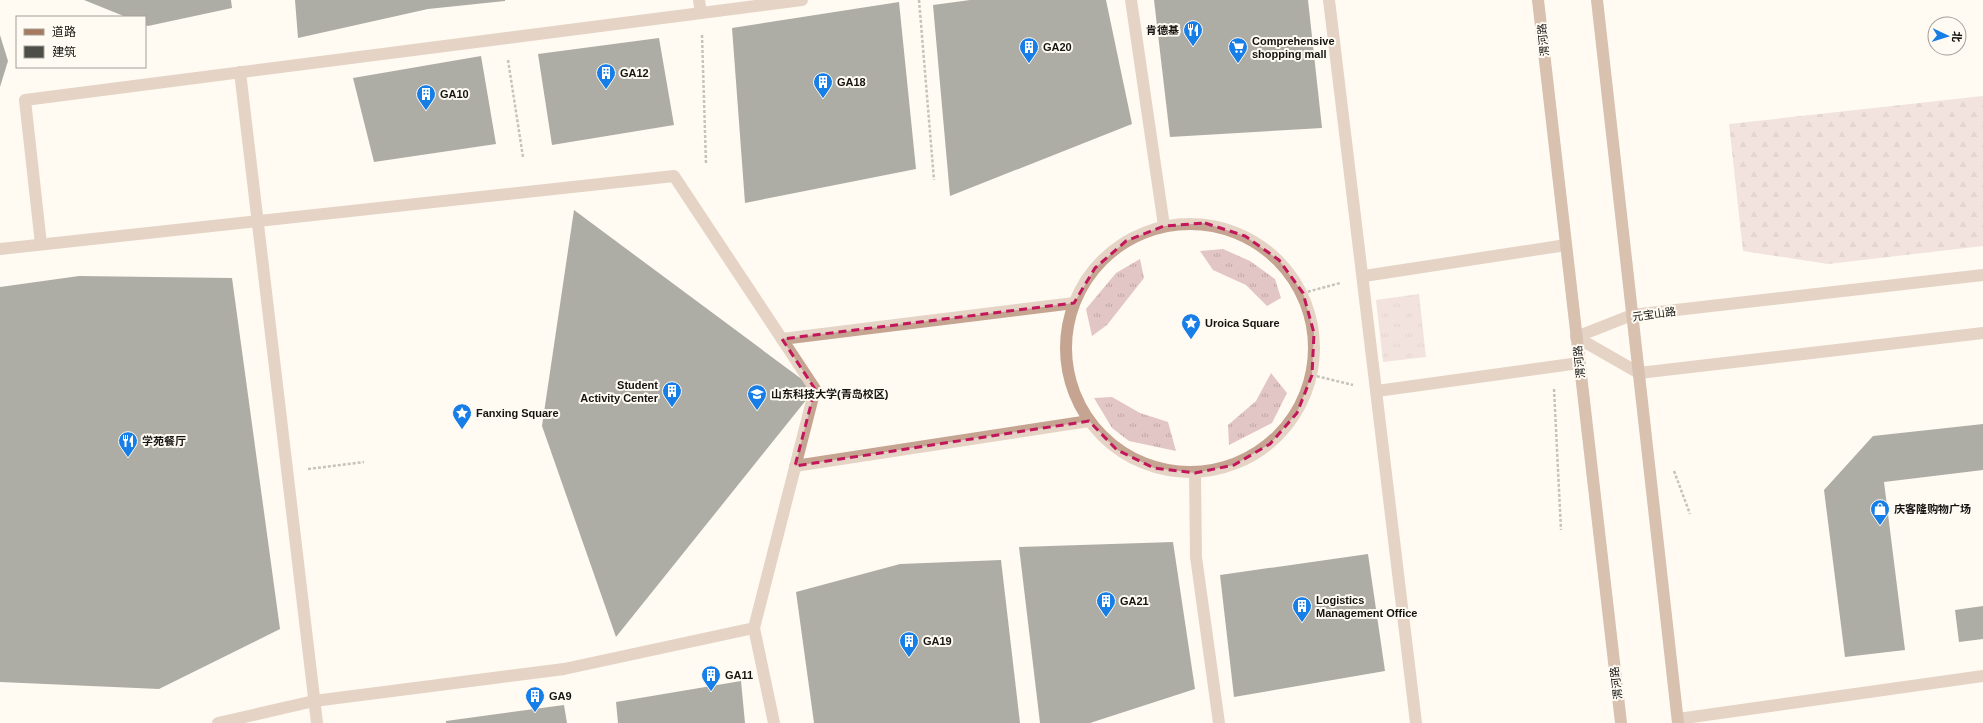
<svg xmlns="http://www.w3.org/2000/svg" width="1983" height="723" font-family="Helvetica,'Noto Sans SC',sans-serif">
<defs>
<pattern id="grass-tufts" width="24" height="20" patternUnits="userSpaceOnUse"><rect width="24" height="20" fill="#e2c5c5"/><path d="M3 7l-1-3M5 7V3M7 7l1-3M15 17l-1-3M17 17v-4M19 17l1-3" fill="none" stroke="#c1a8a8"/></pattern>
<pattern id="forest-firs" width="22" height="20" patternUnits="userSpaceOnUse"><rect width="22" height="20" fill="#e2c5c5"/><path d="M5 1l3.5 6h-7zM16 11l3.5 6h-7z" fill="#c1a8a8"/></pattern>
</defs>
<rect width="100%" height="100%" fill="#fffbf3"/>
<g fill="url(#grass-tufts)">
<polygon points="1223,249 1250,261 1275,279 1281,298 1267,306 1246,285 1213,270 1200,251"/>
<polygon points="1140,259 1144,278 1107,325 1092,336 1086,309 1116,273"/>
<polygon points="1419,294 1426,357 1383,362 1376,300"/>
<polygon points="1271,373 1287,393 1272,423 1229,445 1228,425 1256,401"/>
<polygon points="1112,397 1140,413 1168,422 1176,451 1129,441 1112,428 1094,398"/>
</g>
<polygon fill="url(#forest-firs)" points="1983,96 1983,246 1828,264 1743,251 1729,124"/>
<g fill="#4c4e47">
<polygon points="84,0 231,0 232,8 148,26 145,25 145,17 126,17"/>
<polygon points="295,0 505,0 505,1 428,9 298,38"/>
<polygon points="970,0 1106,0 1132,124 950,196 933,5"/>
<polygon points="1154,0 1308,0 1322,128 1170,137"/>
<polygon points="899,2 916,169 745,203 732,28"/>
<polygon points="0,35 8,61 0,87"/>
<polygon points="659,38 674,125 552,145 538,54"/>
<polygon points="481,56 496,144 374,162 353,78"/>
<polygon points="574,210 815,389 616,637 542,426"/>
<polygon points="79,276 232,278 280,629 159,689 0,682 0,287"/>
<polygon points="1983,424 1983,470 1884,482 1905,650 1845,657 1824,490 1873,436"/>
<polygon points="1173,542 1195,689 1090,723 1040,723 1019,547"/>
<polygon points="1368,554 1385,671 1234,697 1220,575"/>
<polygon points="1001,560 1020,723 814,723 796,592 900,564"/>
<polygon points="1983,606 1983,639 1959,642 1955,610"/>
<polygon points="741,681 745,723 618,723 616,702"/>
<polygon points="564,705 567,723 446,723 446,721"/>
</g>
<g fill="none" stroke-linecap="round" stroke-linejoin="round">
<g stroke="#817f79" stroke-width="2.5" stroke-dasharray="3 2" stroke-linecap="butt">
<polyline points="919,0 934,180"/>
<polyline points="702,35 706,164"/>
<polyline points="508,60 523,157"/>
<polyline points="1303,293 1340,283"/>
<polyline points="1312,375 1353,385"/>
<polyline points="1554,389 1561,530"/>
<polyline points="308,469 364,462"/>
<polyline points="1674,471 1690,514"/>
</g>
<g stroke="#c5a491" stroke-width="12">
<polyline points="1329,0 1416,723"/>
<polyline points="240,72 317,723"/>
<polyline points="41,244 25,100 802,0"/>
<polyline points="1364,276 1566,245"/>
<polyline points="1377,391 1579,363"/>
<polyline points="1678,719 1983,676"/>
</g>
<g stroke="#c5a491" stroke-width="12">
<polyline points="699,0 701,13"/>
<polyline points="1131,0 1164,226"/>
<circle cx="1190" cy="348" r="124"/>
<polyline points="0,249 674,176 815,389 754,628 564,669 314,701 218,723"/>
<polyline points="782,339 1074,303"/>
<polyline points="795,466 1089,421"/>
<polyline points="1195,473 1196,557 1219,723"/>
<polyline points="754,628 774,723"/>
</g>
<g stroke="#c5a491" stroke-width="12">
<polyline points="1576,337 1639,373 1983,333"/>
<polyline points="1576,337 1632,315 1983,275"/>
</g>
<g stroke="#a87a5d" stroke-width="12">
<polyline points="1538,0 1621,723"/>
<polyline points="1597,0 1678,723"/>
</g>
</g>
<path d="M0 0H1983V723H0ZM1205,223L1245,236L1279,260L1303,293L1314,333L1312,375L1297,413L1270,444L1234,465L1195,473L1154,468L1117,450L1089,421L795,466L815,389L782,339L1074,303L1095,268L1126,241L1164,226Z" fill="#fffbf3" fill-opacity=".55" fill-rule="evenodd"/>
<path fill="none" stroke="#c2185b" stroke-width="3" stroke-dasharray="8 5" stroke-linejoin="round" d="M1205,223L1245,236L1279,260L1303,293L1314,333L1312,375L1297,413L1270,444L1234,465L1195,473L1154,468L1117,450L1089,421L795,466L815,389L782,339L1074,303L1095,268L1126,241L1164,226Z"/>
<defs>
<symbol id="restaurant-pin" viewBox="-11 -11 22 30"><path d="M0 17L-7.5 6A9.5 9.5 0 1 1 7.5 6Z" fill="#187ee7" stroke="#fffbf3"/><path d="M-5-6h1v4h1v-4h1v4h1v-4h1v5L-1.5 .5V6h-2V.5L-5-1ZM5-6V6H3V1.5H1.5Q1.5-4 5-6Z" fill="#fff"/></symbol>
<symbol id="building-pin" viewBox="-11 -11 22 30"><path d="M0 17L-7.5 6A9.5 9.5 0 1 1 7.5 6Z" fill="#187ee7" stroke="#fffbf3"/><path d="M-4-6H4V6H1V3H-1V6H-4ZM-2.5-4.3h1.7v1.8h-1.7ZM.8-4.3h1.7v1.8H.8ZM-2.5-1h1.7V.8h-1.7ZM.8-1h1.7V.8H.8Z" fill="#fff"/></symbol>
<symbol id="supermarket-pin" viewBox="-11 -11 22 30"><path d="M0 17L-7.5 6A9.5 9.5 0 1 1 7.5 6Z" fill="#187ee7" stroke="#fffbf3"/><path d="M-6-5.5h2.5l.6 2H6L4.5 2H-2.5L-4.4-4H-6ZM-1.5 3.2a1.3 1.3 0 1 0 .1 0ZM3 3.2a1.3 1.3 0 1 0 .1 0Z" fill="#fff"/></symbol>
<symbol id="sight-pin" viewBox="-11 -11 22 30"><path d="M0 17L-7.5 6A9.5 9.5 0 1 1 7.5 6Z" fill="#187ee7" stroke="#fffbf3"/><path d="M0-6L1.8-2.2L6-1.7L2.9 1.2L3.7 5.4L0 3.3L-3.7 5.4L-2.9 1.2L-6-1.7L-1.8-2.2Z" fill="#fff"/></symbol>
<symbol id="university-pin" viewBox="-11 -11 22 30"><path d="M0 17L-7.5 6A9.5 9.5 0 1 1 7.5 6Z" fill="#187ee7" stroke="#fffbf3"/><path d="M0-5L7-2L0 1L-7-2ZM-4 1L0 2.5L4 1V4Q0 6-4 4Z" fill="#fff"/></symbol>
<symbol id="shop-pin" viewBox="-11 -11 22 30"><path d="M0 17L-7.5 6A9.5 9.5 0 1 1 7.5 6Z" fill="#187ee7" stroke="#fffbf3"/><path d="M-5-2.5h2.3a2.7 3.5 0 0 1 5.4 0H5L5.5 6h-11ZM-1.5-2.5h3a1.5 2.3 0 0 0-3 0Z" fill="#fff"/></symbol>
</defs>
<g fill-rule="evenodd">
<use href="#restaurant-pin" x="1182" y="19" width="22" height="30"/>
<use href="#building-pin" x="1018" y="36" width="22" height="30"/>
<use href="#supermarket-pin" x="1227" y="36" width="22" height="30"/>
<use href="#building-pin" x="595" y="62" width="22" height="30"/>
<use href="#building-pin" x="812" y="71" width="22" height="30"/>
<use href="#building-pin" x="415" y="83" width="22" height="30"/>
<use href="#sight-pin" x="1180" y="312" width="22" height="30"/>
<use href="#building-pin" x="661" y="380" width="22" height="30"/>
<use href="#university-pin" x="746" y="383" width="22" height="30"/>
<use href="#sight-pin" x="451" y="402" width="22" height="30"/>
<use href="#restaurant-pin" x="117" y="430" width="22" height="30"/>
<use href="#shop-pin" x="1869" y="498" width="22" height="30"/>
<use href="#building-pin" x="1095" y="590" width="22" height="30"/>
<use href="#building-pin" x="1291" y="595" width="22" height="30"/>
<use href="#building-pin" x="898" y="630" width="22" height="30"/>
<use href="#building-pin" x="700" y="664" width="22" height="30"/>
<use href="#building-pin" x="524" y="685" width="22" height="30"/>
</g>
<g text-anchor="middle" stroke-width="4" stroke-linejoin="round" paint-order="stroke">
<g font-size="11" font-weight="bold" fill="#151411" stroke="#fffbf3" text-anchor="start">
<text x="1179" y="34" text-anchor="end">肯德基</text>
<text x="1252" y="45">Comprehensive<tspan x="1252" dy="13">shopping mall</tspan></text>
<text x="1043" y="51">GA20</text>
<text x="620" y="77">GA12</text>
<text x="837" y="86">GA18</text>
<text x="440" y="98">GA10</text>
<text x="1205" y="327">Uroica Square</text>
<text x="658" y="389" text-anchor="end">Student<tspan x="658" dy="13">Activity Center</tspan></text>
<text x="771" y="398">山东科技大学(青岛校区)</text>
<text x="476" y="417">Fanxing Square</text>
<text x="142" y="445">学苑餐厅</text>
<text x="1894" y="513">庆客隆购物广场</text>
<text x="1316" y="604">Logistics<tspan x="1316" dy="13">Management Office</tspan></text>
<text x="1120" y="605">GA21</text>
<text x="923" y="645">GA19</text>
<text x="725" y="679">GA11</text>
<text x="549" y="700">GA9</text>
</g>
<g font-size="11" fill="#151411" stroke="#fffbf3">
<text transform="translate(1543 40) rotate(-96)" y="4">渭河路</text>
<text transform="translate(1654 314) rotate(-8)" y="4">元宝山路</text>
<text transform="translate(1579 362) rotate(-96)" y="4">渭河路</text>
<text transform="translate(1616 683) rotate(-97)" y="4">渭河路</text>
</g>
</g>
<rect x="16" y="16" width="130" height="52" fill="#fffbf3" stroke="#a19f99"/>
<rect x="24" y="29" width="20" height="6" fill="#a87a5d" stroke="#a19f99"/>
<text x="52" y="36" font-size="12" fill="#151411">道路</text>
<rect x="24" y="46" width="20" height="12" fill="#4c4e47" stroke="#a19f99"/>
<text x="52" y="56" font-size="12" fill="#151411">建筑</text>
<g transform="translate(1947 36) rotate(94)"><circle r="19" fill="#fffbf3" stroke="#a19f99"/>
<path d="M0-3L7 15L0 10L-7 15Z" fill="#187ee7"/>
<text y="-6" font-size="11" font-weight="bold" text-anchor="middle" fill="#151411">北</text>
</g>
</svg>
